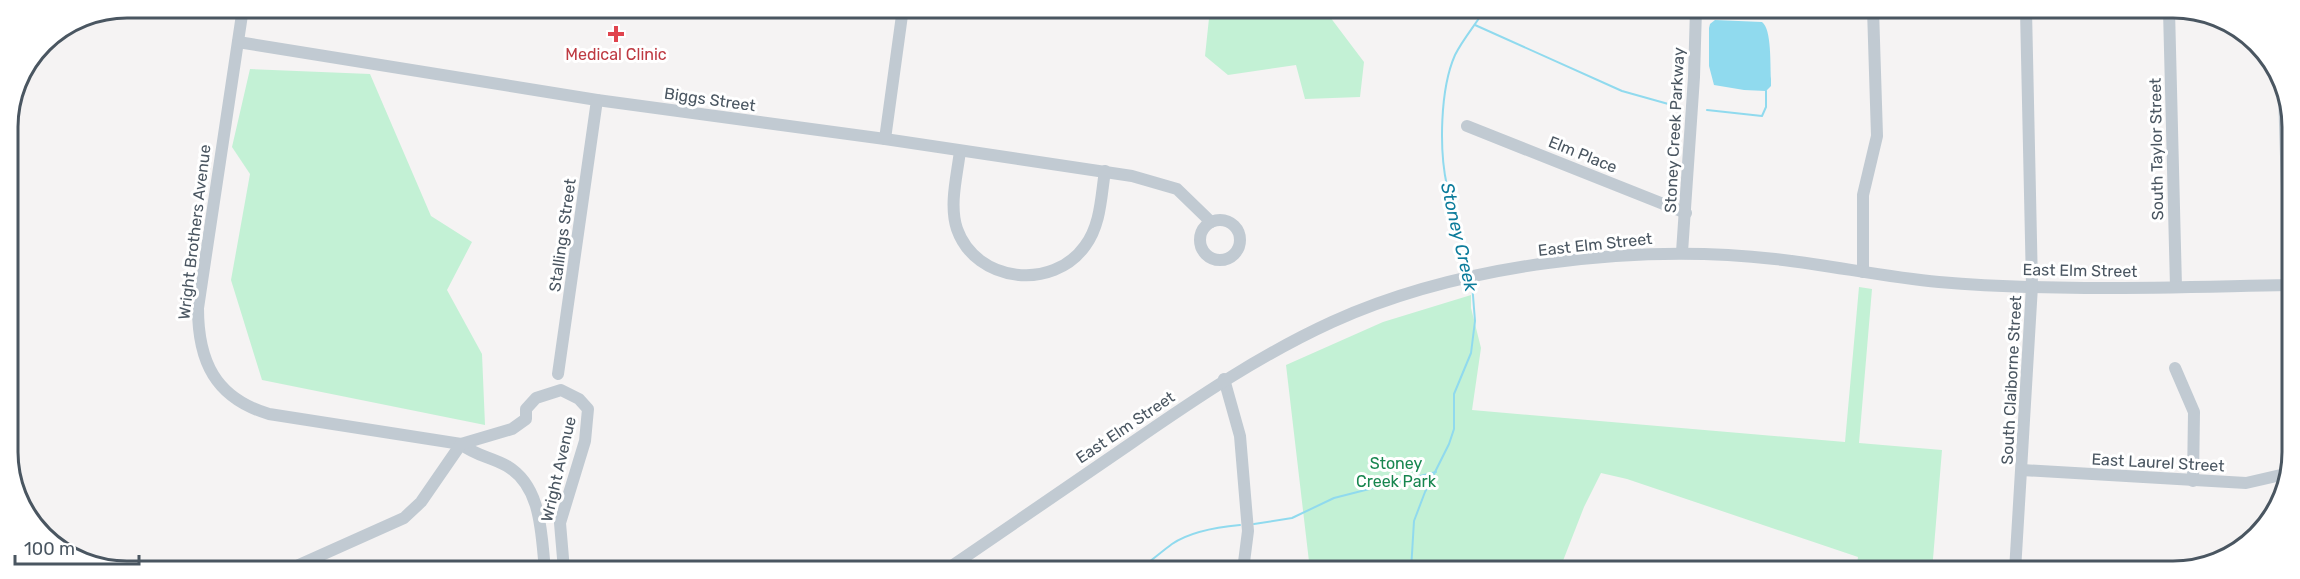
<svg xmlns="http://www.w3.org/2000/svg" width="2300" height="579" font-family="Rubik,sans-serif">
<rect width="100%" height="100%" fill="#f5f3f3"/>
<g fill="#c3f1d5">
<polygon points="1210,9 1283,9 1284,12 1324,9 1364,62 1360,97 1305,99 1296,65 1228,75 1205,56"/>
<polygon points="250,69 370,74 431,216 472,242 447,290 482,354 485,425 262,380 231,280 250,174 232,147"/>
<polygon points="1859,287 1872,289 1859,443 1942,450 1932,571 1856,571 1858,557 1627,479 1601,473 1584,507 1559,571 1310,570 1286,365 1383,322 1471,295 1471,308 1481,348 1472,410 1845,442"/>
</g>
<path fill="#90daee" d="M1715,20L1762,22C1772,29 1770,66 1771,79V86L1766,91L1744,90L1714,85L1709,66V28L1710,24Z"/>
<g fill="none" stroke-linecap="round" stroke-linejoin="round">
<g stroke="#90daee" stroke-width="2">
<polyline points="1475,25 1622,91 1679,107"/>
<polyline points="1707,110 1762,116 1766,107 1766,91"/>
<path d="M1471,274C1465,244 1454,216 1447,186C1439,150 1440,89 1455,55C1463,39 1476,24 1485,9"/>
<polyline points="1254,524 1292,518 1334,498 1436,472"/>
<path d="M1138,570C1150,562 1161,552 1172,544C1191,531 1218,527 1240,525"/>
<polyline points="1411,570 1414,521 1425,492 1449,444 1454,429 1454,394 1471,353 1475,321 1472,283"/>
</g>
<g stroke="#c1cad2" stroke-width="12">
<path d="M243,8L198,308C198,361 215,398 269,414L461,444C476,456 491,457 507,466C542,487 541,533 545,570"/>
<polyline points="2169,10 2176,287"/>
<polyline points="238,42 597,100 885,139 1132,176 1177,189 1211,222"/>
<polyline points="1467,126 1686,213"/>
<polyline points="885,139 903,8"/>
<path d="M960,151C957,176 949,205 957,229C976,283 1053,291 1085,246C1101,225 1101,196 1105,171"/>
<circle cx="1220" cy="240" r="20"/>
<polyline points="1682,252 1694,77 1696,9"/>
<polyline points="1863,272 1863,195 1877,136 1873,9"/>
<polyline points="2175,368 2194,412 2193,481"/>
<polyline points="558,374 597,100"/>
<polyline points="1224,379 1240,436 1248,531 1243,570"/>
<polyline points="461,444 512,429 526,419 526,409 536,398 561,390 579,399 588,409 585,441 560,523 564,570"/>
<polyline points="2022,470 2246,483 2290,473"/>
<polyline points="290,569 404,518 421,502 461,444"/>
<path d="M946,570C1007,528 1068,486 1130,444C1195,399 1260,355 1332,322C1460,264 1636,243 1775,259C1830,265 1884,277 1939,282C2055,292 2173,287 2290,285L2284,92"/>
<polyline points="2015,571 2032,286 2026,10"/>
</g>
</g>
<path fill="#e0444e" stroke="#fff" stroke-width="2" d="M613 25h6v6h6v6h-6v6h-6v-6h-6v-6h6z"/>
<g text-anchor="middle" stroke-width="6" stroke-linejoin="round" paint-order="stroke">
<g font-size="16" fill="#be3a42" stroke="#fff">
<text x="616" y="60">Medical Clinic</text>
</g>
<g font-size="16" fill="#4a5661" stroke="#fff">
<text transform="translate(710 99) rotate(8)" y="6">Biggs Street</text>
<text transform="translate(1674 130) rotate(-87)" y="6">Stoney Creek Parkway</text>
<text transform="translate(2156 149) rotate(-91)" y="6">South Taylor Street</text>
<text transform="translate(1583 154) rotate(22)" y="6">Elm Place</text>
<text transform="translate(194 232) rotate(-83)" y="6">Wright Brothers Avenue</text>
<text transform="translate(562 235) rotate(-82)" y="6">Stallings Street</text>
<text transform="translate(1595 244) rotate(-6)" y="6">East Elm Street</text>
<text transform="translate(2080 270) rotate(1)" y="6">East Elm Street</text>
<text transform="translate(2011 380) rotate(-87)" y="6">South Claiborne Street</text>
<text transform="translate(1125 427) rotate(-34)" y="6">East Elm Street</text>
<text transform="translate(2158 462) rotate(3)" y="6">East Laurel Street</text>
<text transform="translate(558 469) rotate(-77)" y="6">Wright Avenue</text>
</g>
<g font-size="16" fill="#17864f" stroke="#fff">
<text x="1396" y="469">Stoney<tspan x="1396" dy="18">Creek Park</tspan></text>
</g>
<g font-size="18" font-style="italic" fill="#0c7c9b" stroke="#fff">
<text transform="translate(1459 237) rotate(77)" y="6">Stoney Creek</text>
</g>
</g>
<path d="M0 0H2300V579H0ZM127 18H2173A109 109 0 0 1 2282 127V452A109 109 0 0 1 2173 561H127A109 109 0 0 1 18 452V127A109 109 0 0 1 127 18Z" fill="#fff" fill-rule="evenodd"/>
<path fill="none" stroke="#4a5661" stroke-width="3" d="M127 18H2173A109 109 0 0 1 2282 127V452A109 109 0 0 1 2173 561H127A109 109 0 0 1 18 452V127A109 109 0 0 1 127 18Z"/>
<path d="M15 555v9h124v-9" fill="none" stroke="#4a5661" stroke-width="3"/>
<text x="24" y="555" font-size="18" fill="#4a5661" stroke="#ffffff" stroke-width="4.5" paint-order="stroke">100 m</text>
</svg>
